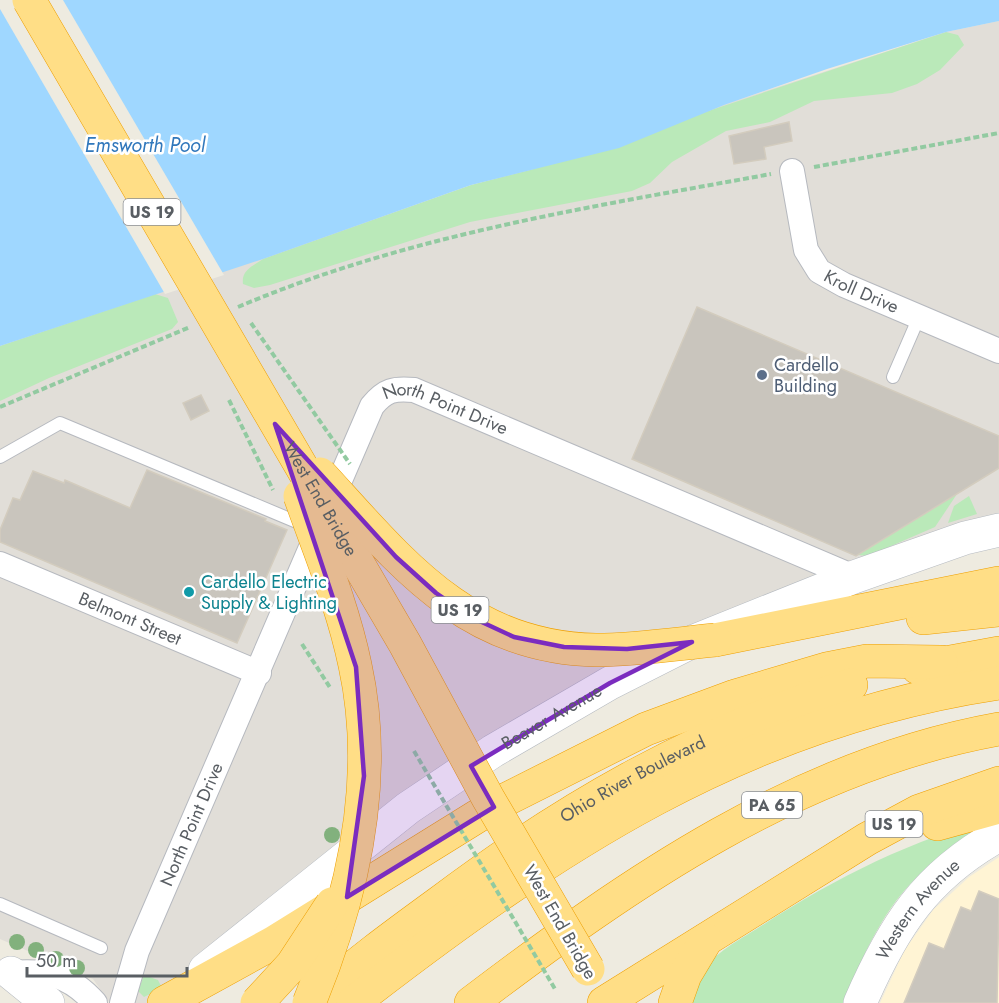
<svg xmlns="http://www.w3.org/2000/svg" width="999" height="1003" font-family="Jost,sans-serif">
<rect width="100%" height="100%" fill="#eeebe0"/>
<polygon fill="#fff4d4" points="999,857 999,1003 880,1003 904,951 933,910 969,877"/>
<polygon fill="#e1ded8" points="999,21 999,530 610,683 160,1003 110,1003 93,979 0,939 0,346 416,205 946,32"/>
<g fill="#bae9b9">
<path d="M946,32L958,35L964,45L940,70L917,84L892,93L814,101L770,122L726,131L672,162L650,183L632,191L470,222L270,285L254,288L243,284C241,270 253,266 263,259L471,185L530,170Z"/>
<polygon points="155,294 168,298 178,322 172,329 49,378 0,401 0,346"/>
<polygon points="957,494 935,527 868,556 858,555"/>
<polygon points="969,496 977,514 948,523 954,506"/>
<path d="M999,817C974,834 948,851 924,871C884,905 863,956 843,1003H689C693,994 696,982 701,973C714,953 739,940 758,928C833,879 912,839 999,817Z"/>
<polygon points="144,975 158,980 162,988 144,997 138,991"/>
</g>
<polygon fill="#9fd7ff" points="0,0 999,0 999,21 946,32 827,69 724,105 619,148 471,185 263,259 0,346"/>
<polygon fill="#eeebe0" points="0,0 63,0 224,275 165,294 0,9"/>
<g fill="#c9c5bd" stroke="#d3ccbe" stroke-width="1.5">
<polygon points="789,122 792,141 764,147 766,159 734,164 729,136"/>
<polygon points="697,307 999,436 999,468 856,556 632,459"/>
<polygon points="201,395 209,411 191,420 183,403"/>
<polygon points="147,470 266,519 265,521 287,530 237,643 0,542 0,530 13,498 20,500 33,471 64,483 65,480 130,508"/>
<polygon points="979,891 999,899 997,1003 904,1003 929,943 944,949 961,907 971,911"/>
</g>
<g fill="none" stroke-linecap="round" stroke-linejoin="round">
<defs>
<g id="lane">
<polyline points="893,377 919,317"/>
<polyline points="0,457 60,423 304,525"/>
<polyline points="0,904 101,948"/>
</g>
<g id="street">
<path id="s1" d="M792,171L806,250L819,271L844,285L999,351"/>
<path id="s2" d="M0,564L259,673"/>
<path d="M11,973C48,970 70,975 95,1003"/>
<path id="s3" d="M122,1003L137,951L372,406C385,390 394,388 414,390L854,577"/>
</g>
<g id="secondary">
<path id="s4" d="M205,970L408,808L493,751L610,683L687,644L854,577L965,538L999,530"/>
<polyline points="11,973 48,1003"/>
<path id="s5" d="M860,1003C893,927 925,876 999,835"/>
</g>
<g id="highway">
<polyline points="923,618 999,610"/>
<polyline points="715,640 999,583"/>
<polyline points="918,668 999,653"/>
<polyline points="937,824 999,807"/>
<polyline points="164,1003 273,943 497,804 646,729 735,696 826,669 867,661 941,662"/>
<path id="s6" d="M312,1003C352,966 396,934 440,902C568,806 697,732 851,685"/>
<path d="M353,1003C553,848 743,721 999,683"/>
<path d="M471,1003C630,882 799,765 999,729"/>
<polyline points="604,1003 867,839 919,811 999,783"/>
<polyline points="675,1003 685,975 706,940"/>
</g>
</defs>
<use href="#lane" stroke="#b6b9bf" stroke-width="14"/>
<use href="#street" stroke="#b6b9bf" stroke-width="26"/>
<use href="#secondary" stroke="#b6bbc1" stroke-width="34"/>
<use href="#highway" stroke="#ee9f00" stroke-width="34"/>
<g stroke="#92caa1" stroke-width="4" stroke-dasharray="6 3" stroke-linecap="butt">
<polyline points="814,167 999,133"/>
<path d="M238,307C407,235 591,207 771,174"/>
<polyline points="0,407 190,327"/>
<polyline points="302,644 331,689"/>
</g>
<use href="#lane" stroke="#fff" stroke-width="12"/>
<use href="#street" stroke="#fff" stroke-width="24"/>
<use href="#secondary" stroke="#fff" stroke-width="33"/>
<use href="#highway" stroke="#ffde86" stroke-width="33"/>
<defs>
<g id="highway-bridge">
<path id="s7" d="M29,0L405,644L488,798L588,969"/>
<path d="M320,474C400,561 466,648 596,650C636,650 675,644 715,640"/>
<path d="M300,496C320,552 343,607 355,665C380,779 353,897 309,1003"/>
<polyline points="257,1003 292,965 332,904"/>
</g>
</defs>
<use href="#highway-bridge" stroke="#ee9f00" stroke-width="34" stroke-linecap="butt"/>
<g stroke="#92caa1" stroke-width="4" stroke-dasharray="6 3" stroke-linecap="butt">
<polyline points="251,323 350,464"/>
<polyline points="229,400 273,490"/>
<polyline points="414,751 555,989"/>
</g>
<use href="#highway-bridge" stroke="#ffde86" stroke-width="33"/>
</g>
<g fill="#82b17d">
<circle cx="332" cy="835" r="8"/>
<circle cx="17" cy="942" r="8"/>
<circle cx="36" cy="950" r="8"/>
<circle cx="56" cy="959" r="8"/>
<circle cx="77" cy="968" r="8"/>
</g>
<path fill="#7b2cbf" fill-opacity="0.2" stroke="#7b2cbf" stroke-width="4.5" stroke-linejoin="round" d="M275,424L396,557L436,593L471,617L514,637L564,647L627,649L692,642L610,683L471,766L494,807L347,897L364,776L356,667Z"/>
<circle fill="#5c6f8a" stroke="#fff" stroke-width="2" cx="762" cy="375" r="6"/>
<circle fill="#0f9aa8" stroke="#fff" stroke-width="2" cx="189" cy="592" r="6"/>
<g text-anchor="middle" stroke-width="5" stroke-linejoin="round" paint-order="stroke">
<g fill="#fff" stroke="#8b8e92" stroke-width="1.5">
<rect x="123.5" y="199" width="57" height="26" rx="4.5"/>
<rect x="431.5" y="597" width="57" height="26" rx="4.5"/>
<rect x="742" y="792" width="60" height="26" rx="4.5"/>
<rect x="865.5" y="811" width="57" height="26" rx="4.5"/>
</g>
<g font-size="16" font-weight="bold" fill="#595e63">
<text x="152" y="218">US 19</text>
<text x="460" y="616">US 19</text>
<text x="772" y="811">PA 65</text>
<text x="894" y="830">US 19</text>
</g>
<g font-size="18" fill="#595e63" stroke="#fff">
<text dy="6" stroke="none"><textPath href="#s1" startOffset="152">Kroll Drive</textPath></text>
<text dy="6" stroke="none"><textPath href="#s3" startOffset="730">North Point Drive</textPath></text>
<text dy="6" stroke="none"><textPath href="#s7" startOffset="578">West End Bridge</textPath></text>
<text dy="6" stroke="none"><textPath href="#s2" startOffset="141">Belmont Street</textPath></text>
<text dy="6" stroke="none"><textPath href="#s4" startOffset="430">Beaver Avenue</textPath></text>
<text dy="6" stroke="none"><textPath href="#s6" startOffset="392">Ohio River Boulevard</textPath></text>
<text dy="6" stroke="none"><textPath href="#s3" startOffset="192">North Point Drive</textPath></text>
<text dy="6" stroke="none"><textPath href="#s5" startOffset="111">Western Avenue</textPath></text>
<text transform="translate(560 922) rotate(60)" y="6">West End Bridge</text>
</g>
<g font-size="18" fill="#4e5e75" stroke="#fff" text-anchor="start">
<text x="774" y="371">Cardello<tspan x="774" dy="21">Building</tspan></text>
</g>
<g font-size="18" fill="#0d838f" stroke="#fff" text-anchor="start">
<text x="201" y="588">Cardello Electric<tspan x="201" dy="21">Supply &amp; Lighting</tspan></text>
</g>
<g font-size="20" font-style="italic" fill="#3178bc" stroke="#fff">
<text x="145" y="152">Emsworth Pool</text>
</g>
</g>
<path d="M27 967v9h160v-9" fill="none" stroke="#595e63" stroke-width="3"/>
<text x="36" y="967" font-size="18" fill="#595e63" stroke="#ffffff" stroke-width="4.5" paint-order="stroke">50 m</text>
</svg>
